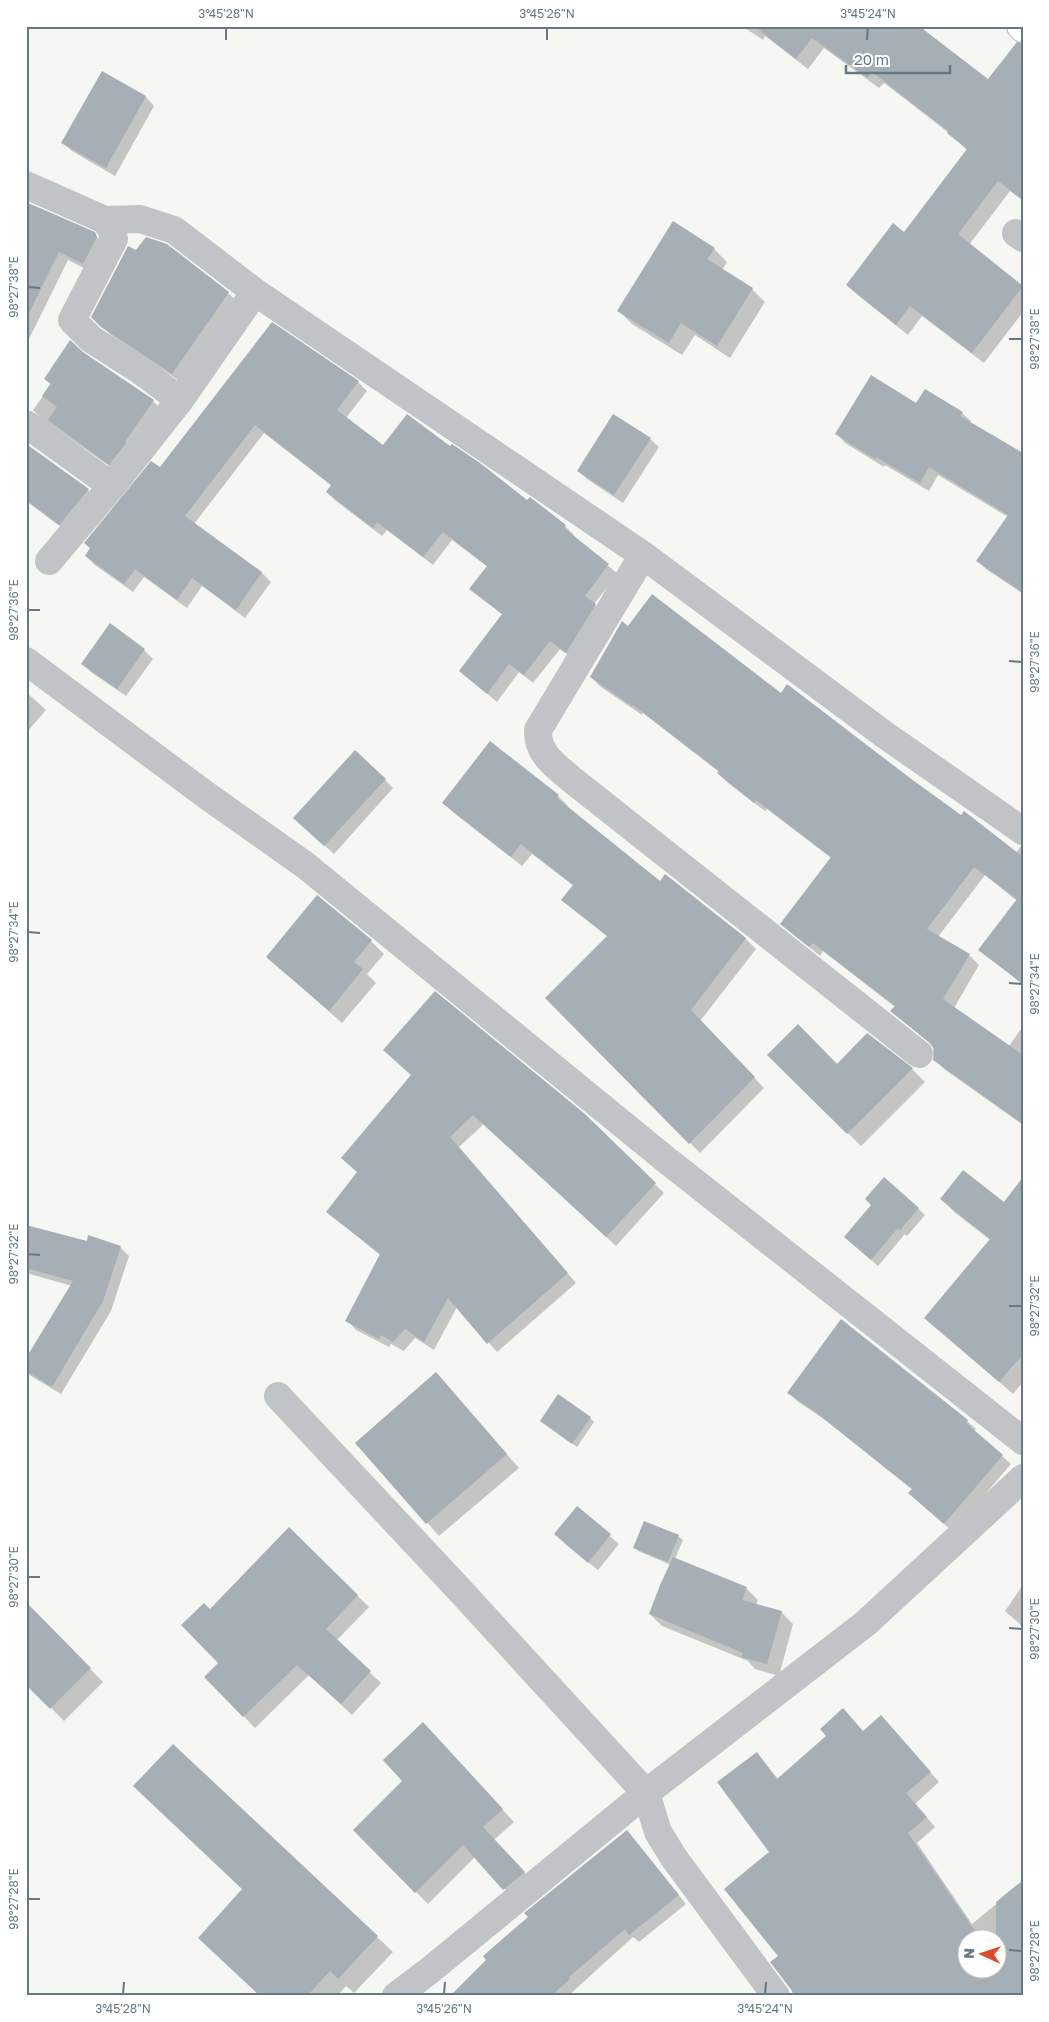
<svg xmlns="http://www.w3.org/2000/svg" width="1049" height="2022" font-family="'Golos Text',sans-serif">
<rect width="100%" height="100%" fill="#f6f6f3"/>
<g fill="#0003" fill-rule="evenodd">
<polygon points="742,26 927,26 923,31 988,81 1023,49 1023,201 1010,191 969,245 1023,286 1023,312 984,363 922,316 908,335 859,296 847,285 904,234 967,150 949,133 884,83 879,88 824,48 808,69 765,36 763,40"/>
<polygon points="102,72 146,97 154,106 115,176 72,151 63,143"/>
<polygon points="26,204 94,234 103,243 92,272 68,260 26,345"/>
<polygon points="714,249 727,262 722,270 752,289 765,302 730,358 695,335 682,355 632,324 619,311"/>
<polygon points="228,293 237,301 181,382 111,335 93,317"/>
<polygon points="272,324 358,382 367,391 346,418 384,447 528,502 565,526 574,535 573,537 618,574 594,604 604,614 576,661 560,649 533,683 519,672 497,702 460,671 503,615 471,589 488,567 452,540 433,565 387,530 382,536 336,501 327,492 332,486 264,433 194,524 262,573 271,582 245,618 202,586 187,608 144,577 133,592 95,565 86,556 160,469"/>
<polygon points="82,353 153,401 162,410 118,472 42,419 33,410 51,385 45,379"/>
<polygon points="917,404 962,413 971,421 970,423 1023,454 1023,594 986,569 978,561 1008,517 938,475 929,491 885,465 884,467 845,443 837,434"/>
<polygon points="650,439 659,447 623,503 587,479 578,471"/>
<polygon points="26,444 88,490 97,498 68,532 26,501"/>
<polygon points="622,623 781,694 1016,853 1020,847 1023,847 1023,985 980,949 1017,901 985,875 938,937 969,955 979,965 954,1008 1009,1046 1023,1026 1023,1125 944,1069 934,1059 933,1046 891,1011 895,1007 823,951 820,956 781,924 831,858 767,809 765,811 728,783 718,773 719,772 643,713 642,715 601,687 591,677 594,673 593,672"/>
<polygon points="144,650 153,659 126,696 91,672 83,663"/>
<polygon points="26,692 46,710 26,733"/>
<polygon points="490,743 558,796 568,806 567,808 660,883 666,875 746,939 756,949 700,1021 764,1088 700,1153 547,998 608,937 563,900 574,886 532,854 522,866 454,813 444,803"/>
<polygon points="385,780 393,788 334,854 304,827"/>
<polygon points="371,941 384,954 367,974 376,983 342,1023 268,957"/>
<polygon points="868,1035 912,1069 925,1082 861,1146 769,1055 837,1066"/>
<polygon points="412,1075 584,1114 664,1193 616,1246 484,1124 459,1147 576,1283 497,1352 457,1307 434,1350 415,1338 404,1351 391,1344 389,1347 356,1330 347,1320 380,1255 328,1212 358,1172"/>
<polygon points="885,1179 925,1215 907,1236 905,1234 878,1266 852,1243"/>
<polygon points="942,1199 1011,1256 954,1212"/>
<polygon points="26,1226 88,1243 120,1247 129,1256 111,1311 61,1394 31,1376 26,1372 26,1360 72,1286 26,1273"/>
<polygon points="1023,1273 1023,1382 1013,1394 926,1318"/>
<polygon points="436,1374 519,1468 439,1536 357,1443"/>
<polygon points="789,1392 967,1421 976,1429 974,1431 1011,1464 953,1532 918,1501 913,1490 824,1419 797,1401"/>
<polygon points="590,1418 594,1422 577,1447 541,1421"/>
<polygon points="577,1508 619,1544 598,1570 564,1543"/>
<polygon points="289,1529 369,1607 336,1641 381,1683 352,1715 309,1675 255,1728 206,1677 220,1663 210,1611"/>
<polygon points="678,1536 683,1540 675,1559 746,1588 758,1600 756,1605 781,1612 793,1624 779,1676 755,1669 748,1661 662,1626 650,1614 671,1565 638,1551 634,1547"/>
<polygon points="1023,1585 1023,1627 1005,1611"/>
<polygon points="26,1604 103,1682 64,1721 26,1683"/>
<path d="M890,1727L939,1782L915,1804L935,1827L917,1843L972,1924L1023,1882V1996H792V1990L779,1957L771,1853L757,1754L778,1779L864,1732ZM966,1940H996V1970H966Z"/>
<polygon points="435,1736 514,1822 494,1840 536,1885 516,1901 475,1857 428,1904 355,1830 404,1781"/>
<polygon points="173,1746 393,1952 354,1993 346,1986 337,1996 261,1996 244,1890"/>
<polygon points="627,1832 686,1904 639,1942 633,1937 568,1996 517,1996"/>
</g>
<g fill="#a6afb5">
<polygon points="754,26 919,26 988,79 1017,42 1023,43 1023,200 998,181 958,234 1023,286 972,353 910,306 896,325 846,285 893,223 904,232 967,149 947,133 948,131 872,72 868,78 812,38 796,59"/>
<polygon points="102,71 146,96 106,168 61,143"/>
<polygon points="26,202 95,232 97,237 83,264 59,252 26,319"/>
<polygon points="673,221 715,248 707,259 753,288 717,346 681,323 669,343 617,311"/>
<polygon points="146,237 167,244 229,292 172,374 101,327 91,317 128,246 136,250"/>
<polygon points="272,322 359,381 337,410 383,445 407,414 450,446 452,444 480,463 527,500 530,497 566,525 564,528 609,564 585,596 596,604 566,653 550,641 524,675 509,664 487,694 459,671 502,614 469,589 487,566 443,532 423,557 377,522 373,528 326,492 331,485 255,425 185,516 262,572 236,610 192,578 177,600 135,569 124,584 85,556 90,548 84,543 151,461 160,467"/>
<polygon points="70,340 83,352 154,400 125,442 126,443 109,465 48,420 57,407 42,396 51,383 44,379"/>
<polygon points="871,375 916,403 925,389 963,412 960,416 1023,453 1023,593 976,561 1008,515 929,467 920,483 876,457 875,459 835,434"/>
<polygon points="613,414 651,438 614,495 577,471"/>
<polygon points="29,446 89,489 59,525 26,500 26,450"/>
<polygon points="652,594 781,693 787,684 910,778 961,815 964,811 1023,857 1023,984 978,950 1017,899 974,867 927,929 970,954 943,999 1023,1055 1023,1124 933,1060 934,1049 929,1042 890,1011 895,1006 813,943 809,947 780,924 831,857 756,800 754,803 717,773 719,771 633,705 632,706 590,677 622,621 628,626"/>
<polygon points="110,623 145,649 117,689 81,664"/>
<polygon points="490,741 559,795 557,798 660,881 665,874 746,938 691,1010 755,1077 689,1144 545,998 607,936 561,900 573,885 521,844 511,857 442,803"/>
<polygon points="355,750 386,779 324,846 293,818"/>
<polygon points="317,895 372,940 354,962 363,969 329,1011 266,957"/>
<polygon points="435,991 585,1114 656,1183 606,1237 473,1115 450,1137 568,1273 487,1344 448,1298 424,1342 405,1329 393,1342 381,1335 379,1339 345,1321 380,1254 326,1212 357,1172 341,1158 411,1075 383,1050"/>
<polygon points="798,1024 837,1064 867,1033 913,1068 847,1134 767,1055"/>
<polygon points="963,1170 1004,1202 1023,1177 1023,1354 999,1382 924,1318 990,1239 940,1199"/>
<polygon points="884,1177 919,1208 900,1230 898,1228 871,1260 844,1237 871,1205 865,1199"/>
<polygon points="26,1225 87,1241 88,1235 121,1246 103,1301 52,1387 26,1371 26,1358 73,1281 26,1268"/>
<polygon points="841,1319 968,1420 966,1423 1003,1455 944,1524 908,1493 912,1489 814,1411 787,1393"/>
<polygon points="436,1372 507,1454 426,1524 355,1443"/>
<polygon points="558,1394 591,1417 572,1444 540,1421"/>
<polygon points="577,1506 611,1534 588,1563 554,1534"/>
<polygon points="644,1521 679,1535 668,1562 633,1548"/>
<polygon points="289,1527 358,1595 326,1629 371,1671 341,1704 297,1665 243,1717 204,1677 218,1663 181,1625 204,1603 210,1609"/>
<polygon points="673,1557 747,1587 742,1600 782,1611 767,1664 741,1657 743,1653 649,1614 660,1585"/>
<polygon points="26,1602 91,1668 50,1709 26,1685"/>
<polygon points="843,1708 863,1731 881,1715 931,1772 906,1793 927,1817 908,1833 981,1940 966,1940 966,1970 996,1970 996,1902 1023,1880 1023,1996 796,1996 770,1962 778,1956 724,1889 769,1852 717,1782 757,1752 777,1779 826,1736 820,1729"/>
<polygon points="423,1722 503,1809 483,1827 525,1872 503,1890 463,1845 415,1893 353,1830 402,1781 383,1760"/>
<polygon points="173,1744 378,1936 338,1979 330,1971 307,1996 260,1996 198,1938 242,1889 133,1786"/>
<polygon points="627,1830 679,1895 629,1935 625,1929 569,1977 570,1979 551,1996 450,1996 486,1960 483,1956 528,1917 524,1913"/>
</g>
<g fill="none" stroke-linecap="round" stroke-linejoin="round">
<defs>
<polyline id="secondary" points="1021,26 1023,28"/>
</defs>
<use href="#secondary" stroke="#b2b8bc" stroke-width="30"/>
<g stroke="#c0c4c7" stroke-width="28">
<polyline points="26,185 105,220 111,229 114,239 72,320 91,339 141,371 180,400"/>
<polyline points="105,220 140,219 174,230 255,292 643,555 885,735 1023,831"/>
<polyline points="1016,233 1023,238"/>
<polyline points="26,424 112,486"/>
<path d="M643,555L538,730C537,754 555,765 571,779L919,1054"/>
<polyline points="49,561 112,486 180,400 255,292"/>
<polyline points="26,661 206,795 305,865 664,1158 1023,1441"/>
<polyline points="278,1396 455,1585 646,1793 429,1971 396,1996"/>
<polyline points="776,1996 674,1858 658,1832 646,1793 866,1623 1023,1478"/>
</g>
<use href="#secondary" stroke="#fff" stroke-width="28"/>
</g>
<path fill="none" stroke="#667884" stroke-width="2" d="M226,40V28M547,40V28M867,40L868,28M28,287L40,288M1009,339H1022M28,610H40M1009,661L1022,662M28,932L40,933M1009,983L1022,984M28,1254L40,1255M1009,1306H1022M28,1577H40M1009,1628L1022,1629M28,1899H40M1009,1950L1022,1951M123,1994L124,1982M444,1994L445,1982M765,1994L766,1982"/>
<rect width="1049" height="2022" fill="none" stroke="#ffffff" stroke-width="55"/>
<g transform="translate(982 1954) rotate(273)"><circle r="24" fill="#ffffff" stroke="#c2c9ce"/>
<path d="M0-4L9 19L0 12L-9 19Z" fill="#e0482a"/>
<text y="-8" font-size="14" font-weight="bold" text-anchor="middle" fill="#667884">N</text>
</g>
<path d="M846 65v8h104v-8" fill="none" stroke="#667884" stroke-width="2.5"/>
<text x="854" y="65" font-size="15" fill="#667884" stroke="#ffffff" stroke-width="4" paint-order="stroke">20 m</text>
<rect x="28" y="28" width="994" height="1966" fill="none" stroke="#667884" stroke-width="2"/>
<g font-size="12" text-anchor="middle" fill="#667884">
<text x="226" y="18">3°45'28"N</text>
<text x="547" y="18">3°45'26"N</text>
<text x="868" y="18">3°45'24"N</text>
<text transform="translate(14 287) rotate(-90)" y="4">98°27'38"E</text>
<text transform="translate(1035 339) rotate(-90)" y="4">98°27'38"E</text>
<text transform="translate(14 610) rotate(-90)" y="4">98°27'36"E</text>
<text transform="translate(1035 662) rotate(-90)" y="4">98°27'36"E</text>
<text transform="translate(14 932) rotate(-90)" y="4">98°27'34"E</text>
<text transform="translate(1035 984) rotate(-90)" y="4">98°27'34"E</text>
<text transform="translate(14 1254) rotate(-90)" y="4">98°27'32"E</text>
<text transform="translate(1035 1306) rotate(-90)" y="4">98°27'32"E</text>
<text transform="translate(14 1577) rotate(-90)" y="4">98°27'30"E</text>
<text transform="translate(1035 1629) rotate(-90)" y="4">98°27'30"E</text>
<text transform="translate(14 1899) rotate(-90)" y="4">98°27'28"E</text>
<text transform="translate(1035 1951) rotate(-90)" y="4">98°27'28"E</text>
<text x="123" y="2013">3°45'28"N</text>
<text x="444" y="2013">3°45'26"N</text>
<text x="765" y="2013">3°45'24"N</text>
</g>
</svg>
